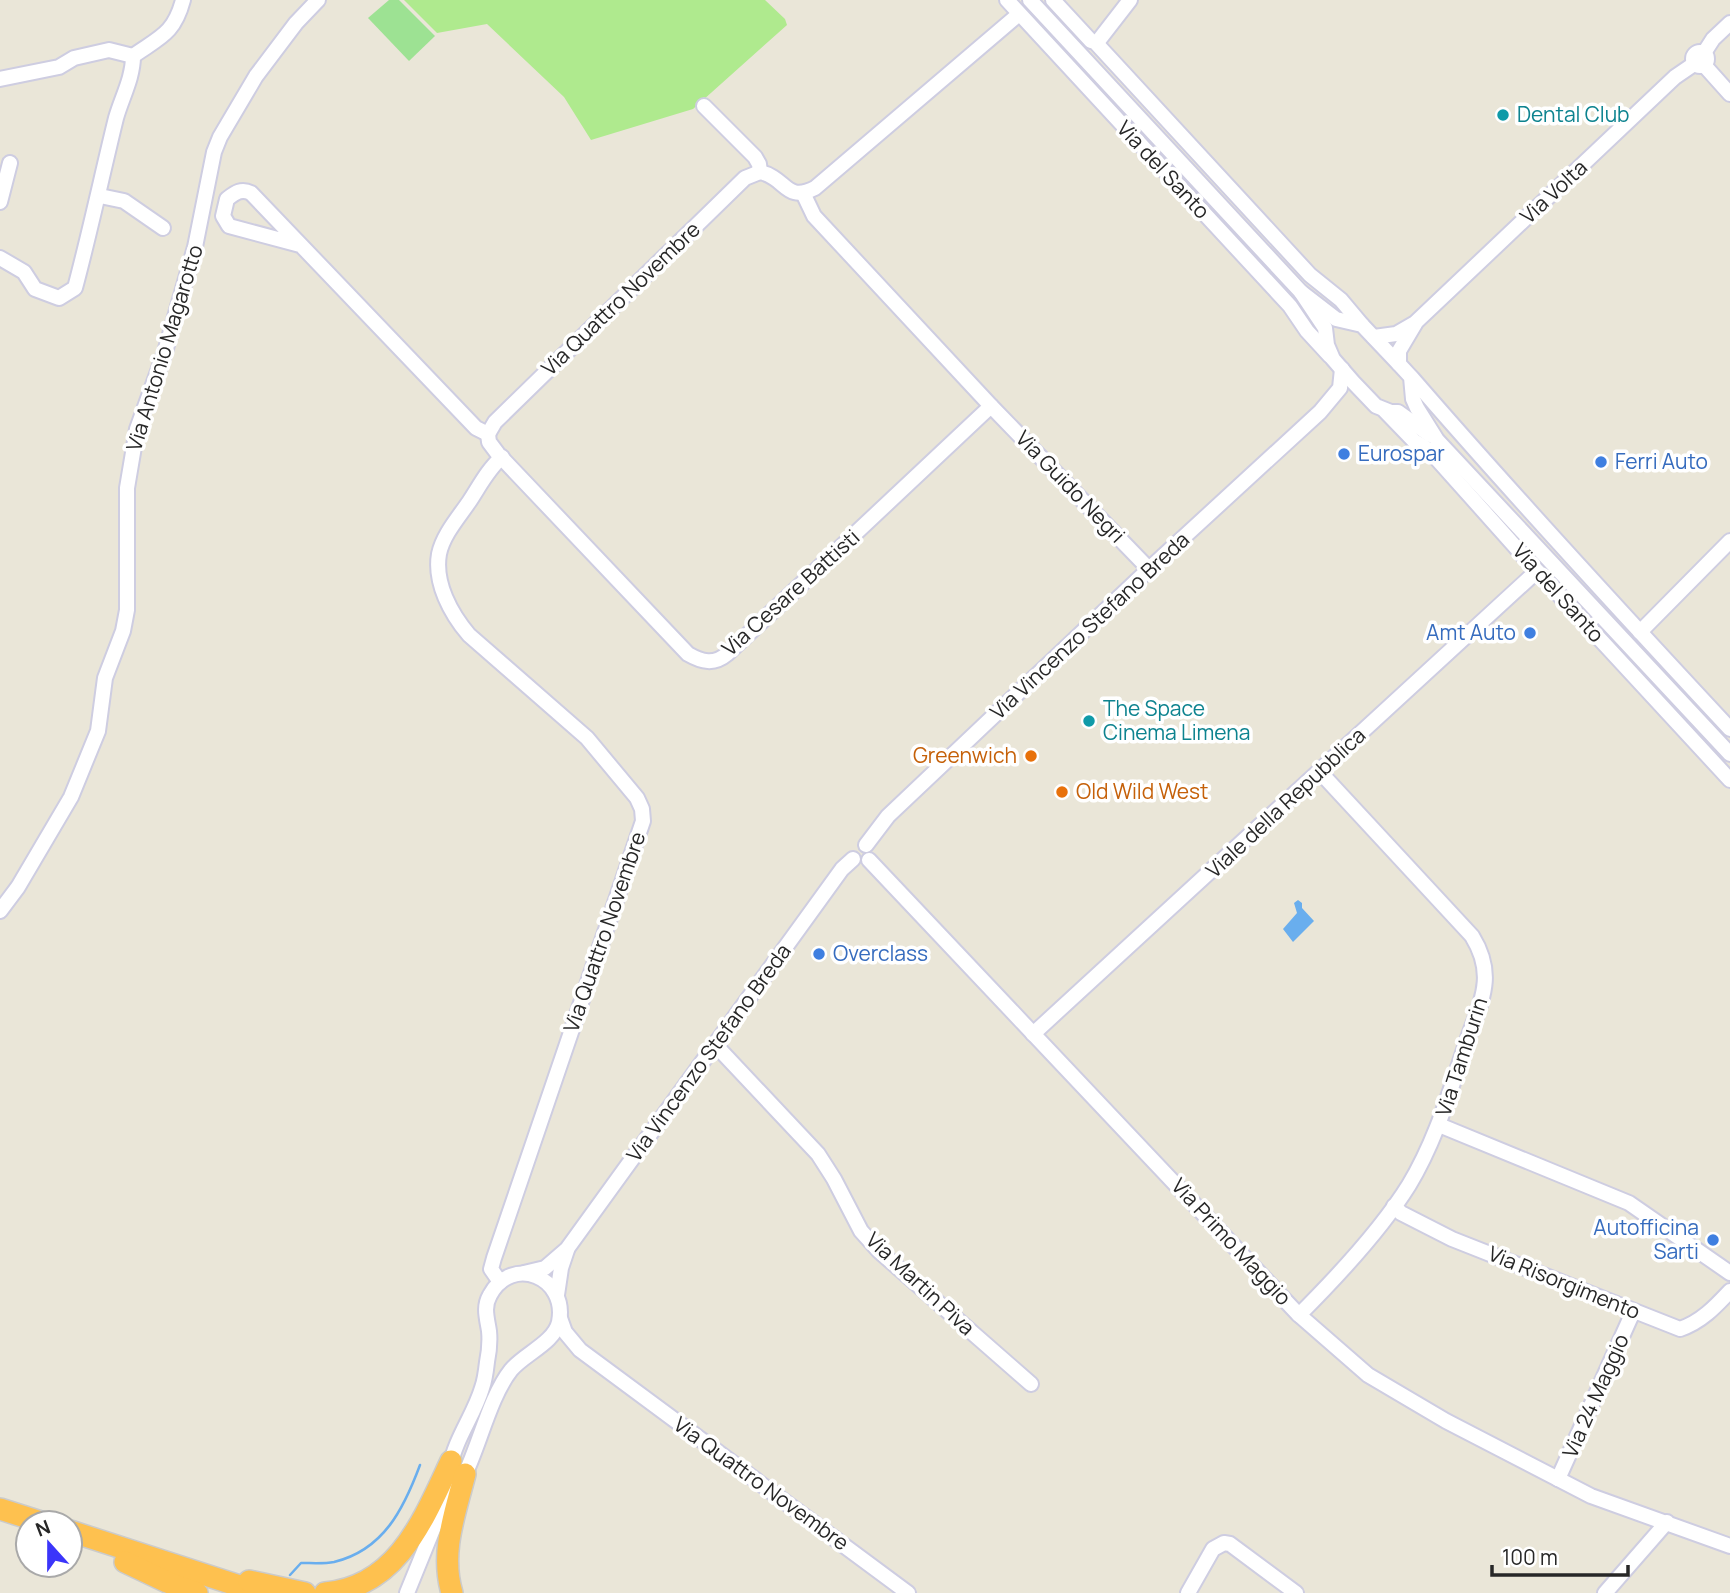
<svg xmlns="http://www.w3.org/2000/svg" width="1730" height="1593" font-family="Manrope,sans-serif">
<rect width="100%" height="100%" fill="#eae6d8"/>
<polygon fill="#9de293" points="389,0 399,0 435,36 409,61 368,18"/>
<polygon fill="#afea8e" points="404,0 765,0 785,19 787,25 693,109 591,140 564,97 487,24 437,33"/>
<polygon fill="#69aeee" points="1298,900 1302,903 1302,908 1314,921 1293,942 1283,929 1297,913 1294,903"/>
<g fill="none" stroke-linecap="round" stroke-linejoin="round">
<path stroke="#69aeee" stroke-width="2.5" d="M290,1575L301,1563C312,1563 324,1564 334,1562C384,1550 404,1508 420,1465"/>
<defs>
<g id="minor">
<polyline points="1007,0 1290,306 1307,331 1330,356"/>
<polyline points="1030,0 1301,292 1325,328 1327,345 1333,359 1353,382 1376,406 1391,412 1398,412 1430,435"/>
<polyline points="1053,0 1091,41 1095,42 1310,275 1341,300 1362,325"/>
<polyline points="1095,42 1099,40 1130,0"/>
<circle cx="1700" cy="59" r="7"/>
<polyline points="1704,53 1713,39 1730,23"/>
<path d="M133,56C160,37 174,34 183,0"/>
<polyline points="1704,65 1730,94"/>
<polyline points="0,79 59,67 74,58 109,50 133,56"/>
<polyline points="704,106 755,157 759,164 760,172"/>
<path d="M760,172C787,178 785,203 815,188L1019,14"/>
<polyline points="803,193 814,216 991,406 1149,569"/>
<polyline points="100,196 124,201 163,228"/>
<polyline points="0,202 10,163"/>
<path d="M300,245L229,226L223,216L227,199C235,193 241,188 251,193L476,428L488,434"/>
<path d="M0,258L24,272L35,289L59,298L75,288C90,232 102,175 116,118C122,97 133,78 133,56"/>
<polyline points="1301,292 1336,319 1362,325 1399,364 1411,377 1413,399 1417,408 1437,440 1730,754"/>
<polyline points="1374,337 1396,334 1415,323 1675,77 1694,64"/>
<polyline points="1399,364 1399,351 1415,324"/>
<path d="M1412,378C1515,497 1622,613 1730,729"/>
<polyline points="1385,411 1414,441 1429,450 1537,571 1730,780"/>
<path d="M488,434L489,442L498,454L688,654C702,662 714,665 727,654L991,406"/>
<polyline points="488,434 495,422 745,178 760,172"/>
<polyline points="1640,632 1730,541"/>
<polyline points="866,845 888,816 1149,569 1320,412 1340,388 1342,369"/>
<polyline points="869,860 1298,1314 1368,1375 1446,1421 1591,1496 1730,1546"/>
<polyline points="0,911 18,887 71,797 98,731 105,678 123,631 127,610 127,488 137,429 165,352 195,247 214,152 220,137 256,76 296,23 318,0"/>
<polyline points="1033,1034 1537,571"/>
<polyline points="714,1047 722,1052 818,1154 834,1179 861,1231 879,1251 1031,1384"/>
<polyline points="1439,1125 1629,1203 1730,1273"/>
<path d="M1394,1206L1401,1213L1452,1239L1680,1329C1701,1322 1715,1307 1730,1291"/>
<polyline points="524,1273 545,1268 567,1249 842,869 853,859"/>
<path d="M500,1282L491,1269L494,1258L643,821L642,809L637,798L587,738L469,635C451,614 434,583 439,554C443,535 458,518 469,502C479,487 488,469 502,457"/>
<polyline points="557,1295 561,1268 567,1250"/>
<path d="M1299,1315C1337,1277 1381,1230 1409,1185C1435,1142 1449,1094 1465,1047C1479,1004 1498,978 1472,936L1320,772"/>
<polyline points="560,1318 565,1332 580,1350 908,1593"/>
<polyline points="1558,1479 1633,1312"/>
<path d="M440,1512C449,1499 459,1486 466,1472C480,1442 491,1395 511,1370C524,1354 554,1343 559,1322C568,1277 512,1254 490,1295C483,1307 487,1318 489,1331C490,1341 489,1352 487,1362C486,1371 485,1380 482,1388C474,1415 455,1439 450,1467"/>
<polyline points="407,1593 440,1512 445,1490"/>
<polyline points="1188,1593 1213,1549 1224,1543 1230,1544 1296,1593"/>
<polyline points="1605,1593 1667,1522"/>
</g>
<g id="highway">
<polyline points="0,1509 44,1523"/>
<polyline points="70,1531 261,1593"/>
<polyline points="125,1562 167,1582 197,1593"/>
<polyline points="249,1581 305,1593"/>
<path d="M325,1593C398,1587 424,1518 451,1461"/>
<path d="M452,1593C440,1552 455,1514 465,1474"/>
</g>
</defs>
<use href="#minor" stroke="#cecde1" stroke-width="18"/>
<use href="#highway" stroke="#cbcbcb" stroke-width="24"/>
<use href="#minor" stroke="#fff" stroke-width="14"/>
<use href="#highway" stroke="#fec14f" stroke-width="21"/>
</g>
<g fill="#0f9aa8" stroke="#fff" stroke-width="2.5">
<circle cx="1503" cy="115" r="7"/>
<circle cx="1089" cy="721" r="7"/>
</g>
<g fill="#3f7fe0" stroke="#fff" stroke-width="2.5">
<circle cx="1344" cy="454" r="7"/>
<circle cx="1601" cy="462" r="7"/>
<circle cx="1530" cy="633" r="7"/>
<circle cx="819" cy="954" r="7"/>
<circle cx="1713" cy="1240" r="7"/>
</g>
<g fill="#e8710a" stroke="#fff" stroke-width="2.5">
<circle cx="1031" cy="756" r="7"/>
<circle cx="1062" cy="792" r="7"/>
</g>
<g text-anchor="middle" stroke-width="7" stroke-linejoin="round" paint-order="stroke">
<g font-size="21" fill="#0d838f" stroke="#fff" text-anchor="start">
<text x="1517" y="122">Dental Club</text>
<text x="1103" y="716">The Space<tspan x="1103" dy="24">Cinema Limena</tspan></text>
</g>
<g font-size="21" fill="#272727" stroke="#fff">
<text transform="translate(1163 170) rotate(47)" y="7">Via del Santo</text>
<text transform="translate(1554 192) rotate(-43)" y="7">Via Volta</text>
<text transform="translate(621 299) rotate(-44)" y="7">Via Quattro Novembre</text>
<text transform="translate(165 348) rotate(-73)" y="7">Via Antonio Magarotto</text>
<text transform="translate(1070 487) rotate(46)" y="7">Via Guido Negri</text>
<text transform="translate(791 593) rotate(-42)" y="7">Via Cesare Battisti</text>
<text transform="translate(1558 593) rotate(48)" y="7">Via del Santo</text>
<text transform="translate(1090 626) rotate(-43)" y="7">Via Vincenzo Stefano Breda</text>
<text transform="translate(1286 803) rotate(-43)" y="7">Viale della Repubblica</text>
<text transform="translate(605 932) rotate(-71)" y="7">Via Quattro Novembre</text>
<text transform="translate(709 1053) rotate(-54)" y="7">Via Vincenzo Stefano Breda</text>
<text transform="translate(1462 1057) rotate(-72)" y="7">Via Tamburin</text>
<text transform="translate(1231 1242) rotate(47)" y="7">Via Primo Maggio</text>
<text transform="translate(1564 1283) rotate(22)" y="7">Via Risorgimento</text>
<text transform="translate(920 1284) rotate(43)" y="7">Via Martin Piva</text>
<text transform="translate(1596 1396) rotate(-66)" y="7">Via 24 Maggio</text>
<text transform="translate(761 1484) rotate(36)" y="7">Via Quattro Novembre</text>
</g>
<g font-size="21" fill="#366cbe" stroke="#fff" text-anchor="start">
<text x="1358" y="461">Eurospar</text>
<text x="1615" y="469">Ferri Auto</text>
<text x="1516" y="640" text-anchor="end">Amt Auto</text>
<text x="833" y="961">Overclass</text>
<text x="1699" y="1235" text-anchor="end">Autofficina<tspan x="1699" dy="24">Sarti</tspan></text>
</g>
<g font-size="21" fill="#c56008" stroke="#fff" text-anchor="end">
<text x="1017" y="763">Greenwich</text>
<text x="1076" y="799" text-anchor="start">Old Wild West</text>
</g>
</g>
<g transform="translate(49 1544) rotate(339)"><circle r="33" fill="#ffffff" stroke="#a9a9a9" stroke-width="2"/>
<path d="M0-5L12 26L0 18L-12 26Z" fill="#3b35fa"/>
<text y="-10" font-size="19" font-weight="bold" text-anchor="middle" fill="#272727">N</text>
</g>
<path d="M1492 1565v10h136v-10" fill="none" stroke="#272727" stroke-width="3.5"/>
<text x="1502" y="1565" font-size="21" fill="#272727" stroke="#ffffff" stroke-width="5" paint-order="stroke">100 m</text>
</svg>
